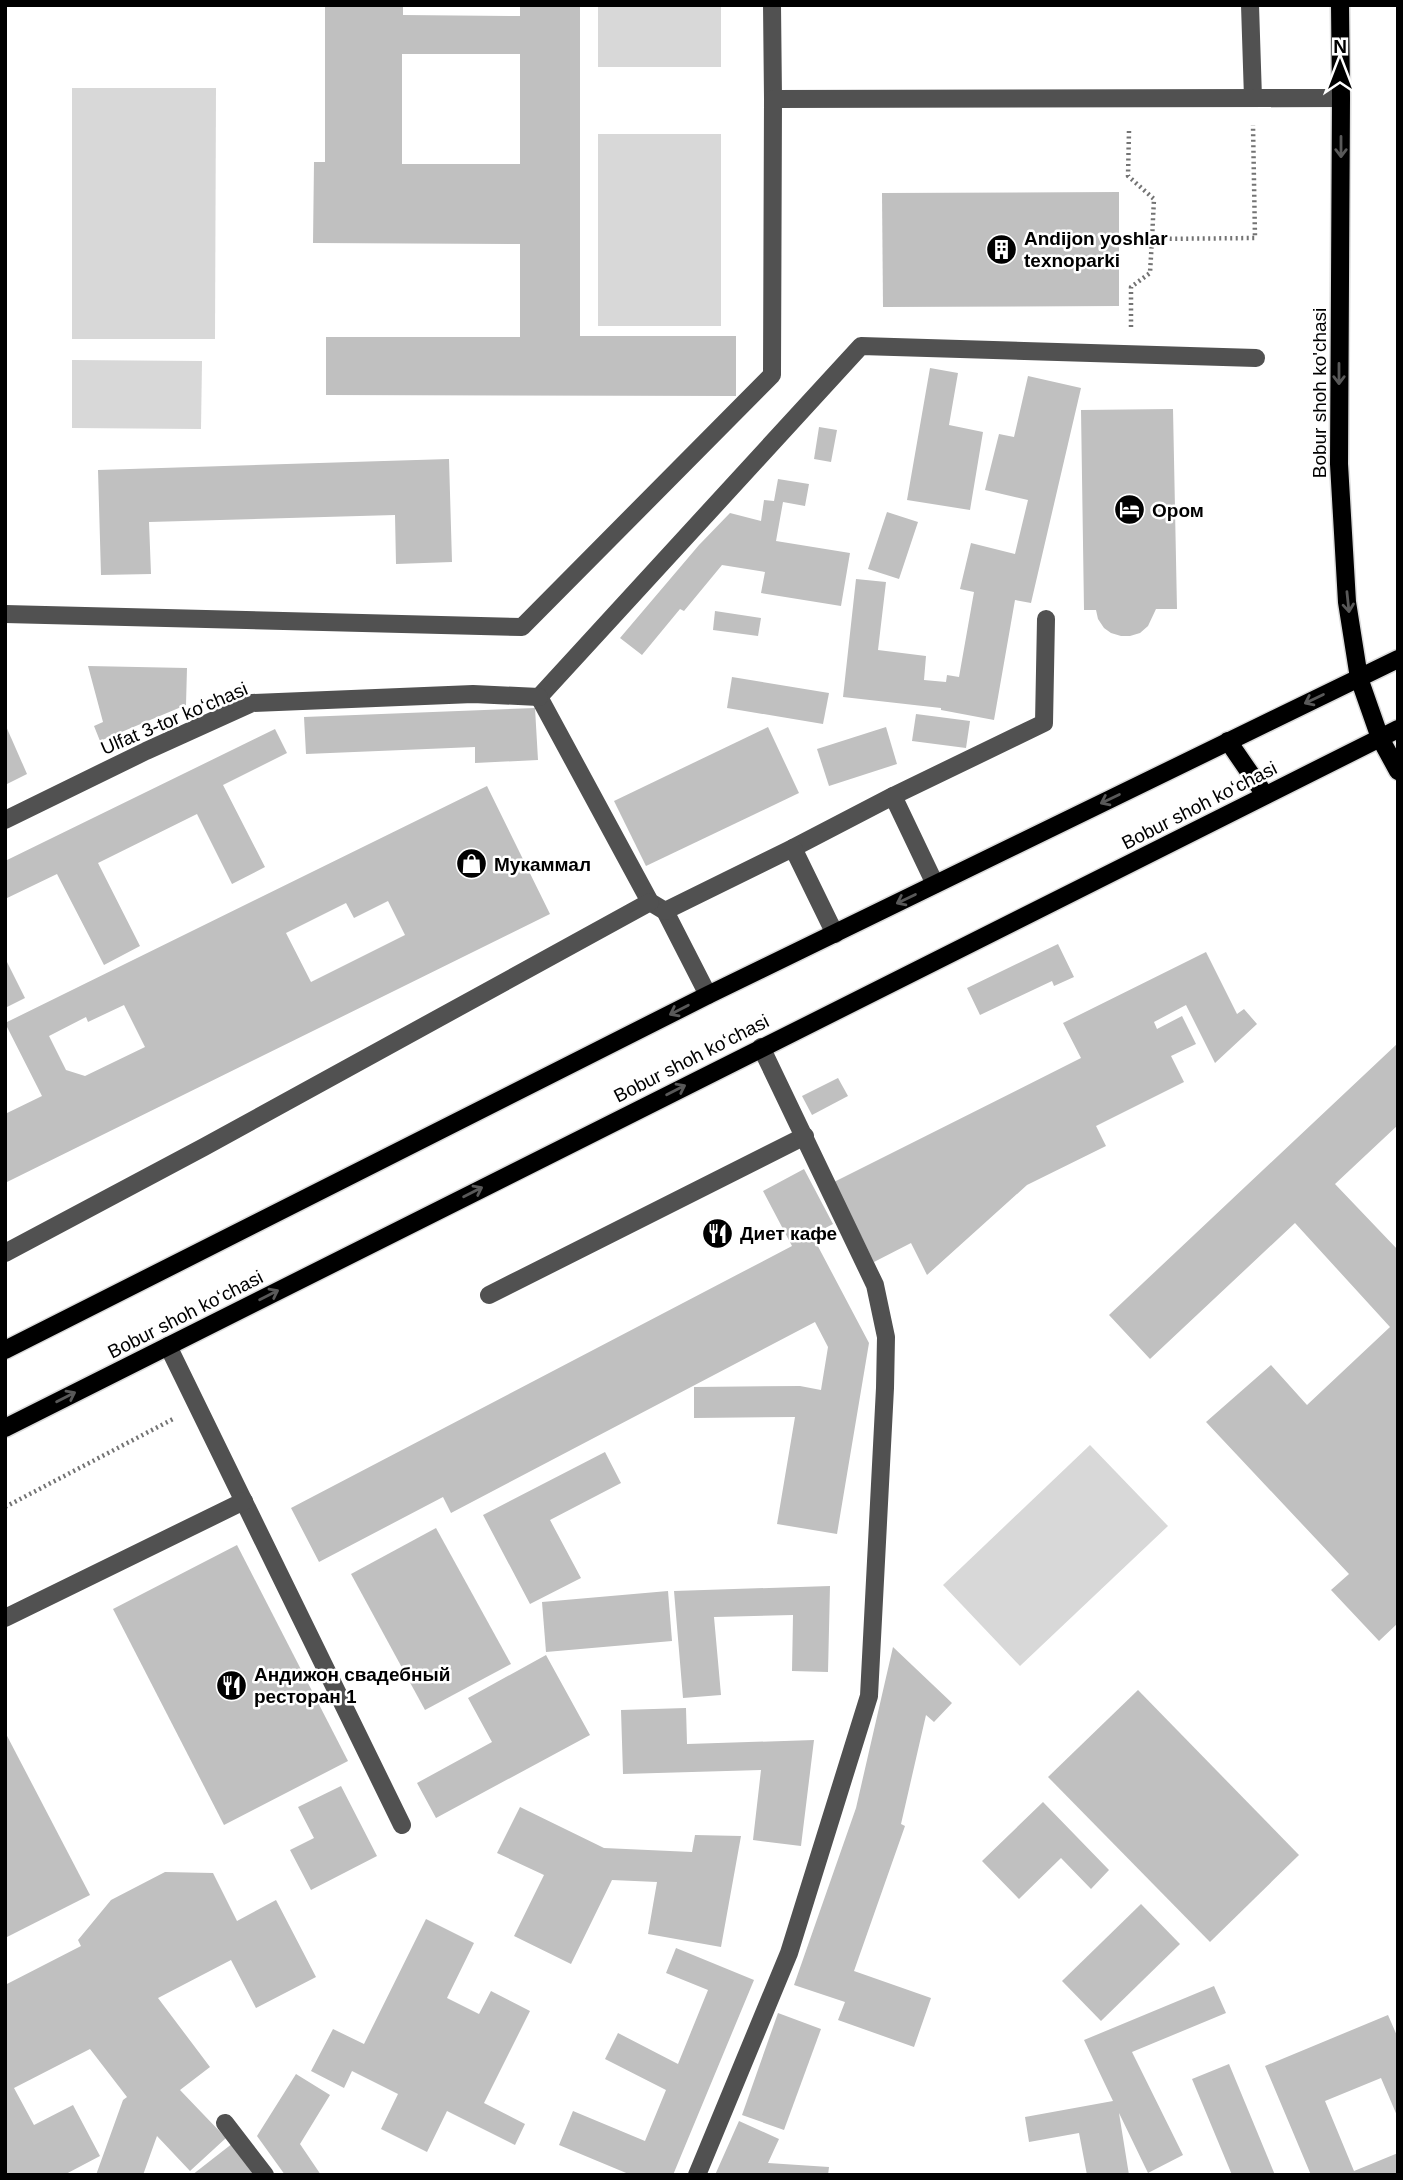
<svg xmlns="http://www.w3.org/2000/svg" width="1403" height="2180" font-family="Arial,sans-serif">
<rect width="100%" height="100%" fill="#fff"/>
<g fill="#d8d8d8">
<rect x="598" y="5" width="123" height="62"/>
<polygon points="72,88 216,88 215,339 72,339"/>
<rect x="598" y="134" width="123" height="192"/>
<polygon points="72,360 202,361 201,429 72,428"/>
<polygon points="1090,1445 1168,1526 1020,1666 943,1585"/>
</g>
<g fill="#c0c0c0" fill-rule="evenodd">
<path d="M325,5H403V15L520,16V5H580V336H736V396L326,395V337H520V244L313,243L314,162H325ZM402,54H520V164H402Z"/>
<polygon points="1119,192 1119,306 883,307 882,193"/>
<polygon points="930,368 958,373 949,425 983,432 970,510 907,500"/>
<polygon points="1028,376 1081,388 1031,603 1015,600 994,720 941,710 941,708 843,697 856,579 886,582 878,650 926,656 924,680 946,682 947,675 959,677 974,592 960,589 971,543 1015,554 1028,500 985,490 999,434 1014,437"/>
<polygon points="1173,409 1177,609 1156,609 1148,626 1140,633 1130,636 1121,636 1111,633 1104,628 1098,619 1096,610 1084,610 1081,410"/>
<polygon points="819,427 837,430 831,462 814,459"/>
<polygon points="449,459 452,562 396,564 395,515 149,522 151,574 101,575 98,470"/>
<polygon points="778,479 809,484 805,506 783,502 776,541 850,553 841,606 761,593 765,572 722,565 684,611 680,609 642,655 620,638 699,545 730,513 761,521 764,500 774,501"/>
<polygon points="887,512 918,522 899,579 868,569"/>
<polygon points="715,611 761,618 758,636 713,630"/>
<polygon points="88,666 187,668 186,705 100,741 94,726 103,722"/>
<polygon points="732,677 829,693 823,724 727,708"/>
<polygon points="535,708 538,760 475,763 475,747 306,754 304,717"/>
<polygon points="916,714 970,721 966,748 912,741"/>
<polygon points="5,724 27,774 5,785"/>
<polygon points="768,727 799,793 646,866 614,801"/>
<polygon points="886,727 897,764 829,786 817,749"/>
<polygon points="275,729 287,753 223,785 265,867 232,884 197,814 98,863 140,946 104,965 57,874 5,899 5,861"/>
<path d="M487,786L550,914L5,1183V1114L42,1096L5,1023ZM388,901L405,935L311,982L286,933L346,903L354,918ZM124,1005L145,1047L85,1076L66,1070L49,1036L86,1017L88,1022Z"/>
<polygon points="1058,944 1074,977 1054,986 1052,981 980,1015 967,988"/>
<polygon points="1206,952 1237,1014 1244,1009 1257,1024 1215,1063 1186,1005 1154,1022 1157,1029 1182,1016 1196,1044 1171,1056 1184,1082 1096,1126 1106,1146 1027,1185 927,1275 911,1243 874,1262 834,1182 1081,1058 1063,1023"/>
<polygon points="5,958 25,998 5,1008"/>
<polygon points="1398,1043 1398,1125 1335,1184 1398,1250 1398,1623 1379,1641 1331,1590 1349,1574 1206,1422 1271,1365 1307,1405 1390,1327 1295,1223 1150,1359 1109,1315"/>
<polygon points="838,1078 848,1096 812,1115 802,1096"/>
<polygon points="804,1169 833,1224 812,1235 869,1343 837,1534 777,1524 795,1417 694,1418 694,1387 800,1386 821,1390 828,1347 815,1322 451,1513 443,1497 319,1562 291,1508 792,1246 763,1191"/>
<polygon points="605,1452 621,1483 550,1520 581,1578 530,1604 483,1515"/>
<polygon points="436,1528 511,1664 425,1710 351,1574"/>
<polygon points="237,1545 348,1761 224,1825 113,1609"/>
<polygon points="830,1586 828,1672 792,1671 793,1615 714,1617 721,1695 683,1698 674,1591"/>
<polygon points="668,1591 672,1641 546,1652 542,1602"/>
<polygon points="893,1647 952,1703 934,1722 926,1715 901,1824 905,1826 854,1971 931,1998 914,2047 838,2020 845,2002 794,1985 856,1808"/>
<polygon points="546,1655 590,1735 436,1818 417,1783 492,1742 468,1698"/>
<polygon points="1138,1690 1299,1855 1210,1942 1048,1777"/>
<polygon points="686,1708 687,1744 814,1740 801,1846 753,1840 761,1770 623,1774 621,1710"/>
<polygon points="5,1732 90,1895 5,1938"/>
<polygon points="341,1786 377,1856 311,1890 290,1850 314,1838 298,1807"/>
<polygon points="1043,1802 1109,1870 1091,1889 1061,1858 1019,1899 982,1861"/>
<polygon points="520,1807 604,1848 692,1852 695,1835 741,1836 721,1947 648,1934 657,1882 612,1880 571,1964 514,1936 544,1875 497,1853"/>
<polygon points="165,1872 213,1873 237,1921 276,1900 316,1977 256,2008 231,1960 158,1998 210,2067 180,2090 226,2138 190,2171 157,2136 143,2175 96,2175 123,2100 127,2097 90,2049 14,2088 34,2125 73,2105 100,2156 64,2175 5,2175 5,1985 81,1946 78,1940 111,1900"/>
<polygon points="1141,1904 1180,1944 1101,2021 1062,1981"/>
<polygon points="426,1919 474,1943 447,1998 479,2014 491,1991 530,2011 484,2103 525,2124 515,2145 447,2111 427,2152 381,2129 398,2094 352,2071 344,2088 311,2071 333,2029 364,2044"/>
<polygon points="676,1948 754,1980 673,2175 631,2175 559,2145 573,2111 645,2141 666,2090 605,2059 618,2033 678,2064 708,1990 666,1973"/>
<polygon points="1214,1986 1226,2013 1132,2052 1183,2155 1148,2173 1119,2113 1129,2175 1087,2175 1079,2133 1029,2142 1025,2117 1113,2101 1084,2040"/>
<polygon points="778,2013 821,2029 784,2130 742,2115"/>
<polygon points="1388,2015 1398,2038 1398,2118 1381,2078 1325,2101 1354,2171 1398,2153 1398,2175 1311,2175 1265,2066"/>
<polygon points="1229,2064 1275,2175 1232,2175 1192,2079"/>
<polygon points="296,2074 330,2095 300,2144 321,2175 285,2175 257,2136"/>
<polygon points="739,2121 779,2139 768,2163 829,2167 828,2175 715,2175"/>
<polygon points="233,2143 257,2175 192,2175"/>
</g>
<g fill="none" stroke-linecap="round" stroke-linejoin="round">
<defs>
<g id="major">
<polyline points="1340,5 1341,98 1339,464 1347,602 1359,678 1380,738 1398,771"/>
<polyline points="1228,741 1265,795"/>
<polyline points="5,1350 708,995 1398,659"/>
<polyline points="5,1428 1398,729"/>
</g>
</defs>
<use href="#major" stroke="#dbdbdb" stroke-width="21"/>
<g stroke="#737373" stroke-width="4.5" stroke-dasharray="2 3.5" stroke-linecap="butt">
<polyline points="1129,131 1128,176 1154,199 1152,239 1255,238 1253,125"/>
<polyline points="1131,327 1131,287 1150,273 1152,239"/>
<polyline points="5,1507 175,1418"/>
</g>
<g stroke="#515151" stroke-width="18">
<polyline points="772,5 773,99"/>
<polyline points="1250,5 1253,98"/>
<polyline points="5,614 522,627 772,375 773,99 1341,98"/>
<polyline points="539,697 861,346 1256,358"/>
<polyline points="539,697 650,902 665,911 708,995"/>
<polyline points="893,796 1044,723 1046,619"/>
<polyline points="5,820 146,751 252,703 473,694 539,697"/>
<polyline points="793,848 893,796 935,884"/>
<polyline points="665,911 793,848 835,934"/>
<polyline points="5,1253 204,1147 650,902"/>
<polyline points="489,1295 805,1136"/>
<polyline points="168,1346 402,1825"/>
<polyline points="5,1618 244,1501"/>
<polyline points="225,2123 265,2175"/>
<polyline points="697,2175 789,1953 869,1696 885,1388 886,1337 875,1285 761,1047"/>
</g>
<use href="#major" stroke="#000" stroke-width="18"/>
</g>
<defs><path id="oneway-shaft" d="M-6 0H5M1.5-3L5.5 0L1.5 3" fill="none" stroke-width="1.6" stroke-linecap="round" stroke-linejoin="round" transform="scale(1.75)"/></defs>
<g stroke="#595959">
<use href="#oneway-shaft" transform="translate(1341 147) rotate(90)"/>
<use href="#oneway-shaft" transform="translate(1339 374) rotate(90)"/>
<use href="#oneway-shaft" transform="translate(1348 602) rotate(84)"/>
<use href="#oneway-shaft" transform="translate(1314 699) rotate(154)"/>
<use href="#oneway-shaft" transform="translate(1110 799) rotate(154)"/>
<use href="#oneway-shaft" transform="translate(906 899) rotate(154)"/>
<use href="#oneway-shaft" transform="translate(679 1010) rotate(153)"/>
<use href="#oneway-shaft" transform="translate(676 1090) rotate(-27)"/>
<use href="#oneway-shaft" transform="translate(473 1192) rotate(-27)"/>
<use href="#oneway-shaft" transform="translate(269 1295) rotate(-27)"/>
<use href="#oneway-shaft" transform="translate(66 1397) rotate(-27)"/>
</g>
<defs>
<symbol id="building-disc" viewBox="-11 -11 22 22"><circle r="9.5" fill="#000" stroke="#fff"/><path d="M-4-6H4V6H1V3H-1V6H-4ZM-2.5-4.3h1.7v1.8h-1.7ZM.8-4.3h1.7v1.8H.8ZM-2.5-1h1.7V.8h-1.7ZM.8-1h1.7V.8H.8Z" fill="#fff"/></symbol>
<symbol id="hotel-disc" viewBox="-11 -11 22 22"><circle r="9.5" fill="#000" stroke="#fff"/><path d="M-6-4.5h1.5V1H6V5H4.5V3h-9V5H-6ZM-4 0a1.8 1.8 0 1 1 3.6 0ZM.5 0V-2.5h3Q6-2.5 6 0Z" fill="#fff"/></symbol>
<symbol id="shop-disc" viewBox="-11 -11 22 22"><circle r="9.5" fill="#000" stroke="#fff"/><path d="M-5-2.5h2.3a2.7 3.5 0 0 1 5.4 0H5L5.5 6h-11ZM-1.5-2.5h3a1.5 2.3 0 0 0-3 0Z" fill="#fff"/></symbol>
<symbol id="restaurant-disc" viewBox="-11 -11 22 22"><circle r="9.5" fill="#000" stroke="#fff"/><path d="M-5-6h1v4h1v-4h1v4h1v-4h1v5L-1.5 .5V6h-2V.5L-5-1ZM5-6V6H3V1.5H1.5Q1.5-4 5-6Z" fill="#fff"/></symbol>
</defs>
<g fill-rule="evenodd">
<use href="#building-disc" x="984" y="232" width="35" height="35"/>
<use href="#hotel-disc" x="1112" y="492" width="35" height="35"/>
<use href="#shop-disc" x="454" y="846" width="35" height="35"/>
<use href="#restaurant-disc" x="700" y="1216" width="35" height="35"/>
<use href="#restaurant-disc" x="214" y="1668" width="35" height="35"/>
</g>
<g text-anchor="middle" stroke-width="5" stroke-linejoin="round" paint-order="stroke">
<g font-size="19" font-weight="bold" fill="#000" stroke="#fff" text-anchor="start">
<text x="1024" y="245">Andijon yoshlar<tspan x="1024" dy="22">texnoparki</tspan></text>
<text x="1152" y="517">Ором</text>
<text x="494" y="871">Мукаммал</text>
<text x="740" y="1240">Диет кафе</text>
<text x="254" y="1681">Андижон свадебный<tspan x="254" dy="22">ресторан 1</tspan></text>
</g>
<g font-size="19" fill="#000" stroke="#fff">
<text transform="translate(1319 393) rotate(-90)" y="7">Bobur shoh ko'chasi</text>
<text transform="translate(174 718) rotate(-23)" y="7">Ulfat 3-tor koʻchasi</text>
<text transform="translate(1199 805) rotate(-27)" y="7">Bobur shoh koʻchasi</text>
<text transform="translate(691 1058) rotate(-27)" y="7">Bobur shoh koʻchasi</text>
<text transform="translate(185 1314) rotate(-27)" y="7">Bobur shoh koʻchasi</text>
</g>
</g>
<rect width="1403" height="2180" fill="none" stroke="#000000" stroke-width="14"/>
<g transform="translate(1340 63)" stroke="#ffffff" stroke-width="5" paint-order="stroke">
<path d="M0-5L12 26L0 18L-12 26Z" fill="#000000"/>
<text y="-10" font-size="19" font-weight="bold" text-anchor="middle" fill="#000000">N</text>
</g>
</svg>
